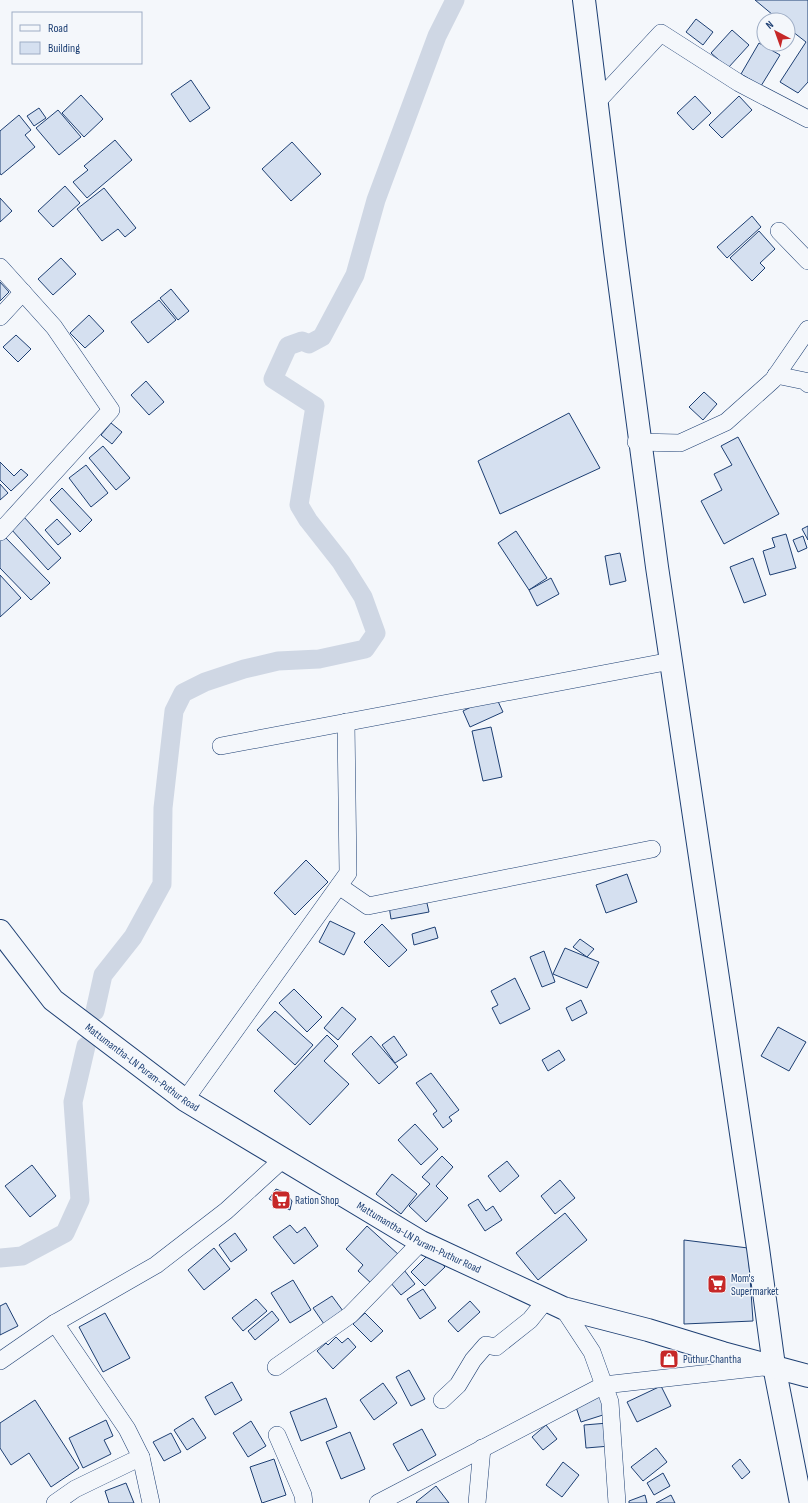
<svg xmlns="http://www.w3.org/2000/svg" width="808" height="1503" font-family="'Sofia Sans Condensed',sans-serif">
<rect width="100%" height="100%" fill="#f4f7fb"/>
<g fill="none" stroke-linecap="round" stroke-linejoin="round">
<g stroke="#cfd7e4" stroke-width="19">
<polyline points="95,1011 103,975 133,937 162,884 163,808 174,711 183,693 205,682 244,669 278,661 319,659 365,649 376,633 363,597 341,562 308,520 299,505 315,406 273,379 288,346 302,341 309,344 322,337 355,275 376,200 437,36 455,0"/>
<polyline points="0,1258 22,1256 65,1233 80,1200 73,1102 86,1046"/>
</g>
</g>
<g fill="#d5e0f0" stroke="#1d3f73">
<polygon points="755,0 808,0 808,82 798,93 780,82 806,42 788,28 788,20 779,20"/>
<polygon points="696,19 713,32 703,45 686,32"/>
<polygon points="732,30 749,45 728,68 711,53"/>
<polygon points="759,43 780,55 761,86 741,74"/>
<polygon points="191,80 210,108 190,122 171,94"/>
<polygon points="81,95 103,119 84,137 62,113"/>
<polygon points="695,96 711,113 693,130 677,113"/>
<polygon points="739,96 752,110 722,138 709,125"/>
<polygon points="39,108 46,118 34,126 27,116"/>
<polygon points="58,110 81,137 59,155 36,128"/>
<polygon points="19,115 31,130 25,135 35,147 1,175 0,173 0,131"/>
<polygon points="115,140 132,160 87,198 73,182 88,170 84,166"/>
<polygon points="292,142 321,174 291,201 262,169"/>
<polygon points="65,186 80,203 53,227 38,211"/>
<polygon points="104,188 136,228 125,237 118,229 102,241 77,209"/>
<polygon points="0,198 12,211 0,222"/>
<polygon points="752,216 761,227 727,258 717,247"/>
<polygon points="759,231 775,249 760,263 765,268 752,281 730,258"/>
<polygon points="61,258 76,274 53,295 38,279"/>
<polygon points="0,282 9,292 0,301"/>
<polygon points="171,289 189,311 178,320 160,298"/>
<polygon points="159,300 176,320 148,343 131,322"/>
<polygon points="89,315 104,331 85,348 70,333"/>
<polygon points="16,335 31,349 18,362 3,347"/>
<polygon points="146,381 164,402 149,415 131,395"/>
<polygon points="704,392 717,404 703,420 689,407"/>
<polygon points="569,413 600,468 500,514 478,461"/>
<polygon points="111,423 122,432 112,444 101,435"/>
<polygon points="738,437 779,514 724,544 701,501 722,490 714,474 732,465 721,446"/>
<polygon points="103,446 130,478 116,490 89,458"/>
<polygon points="0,462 14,476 21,469 28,475 11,491 0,480"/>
<polygon points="86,465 108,493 91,507 69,478"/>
<polygon points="0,484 8,493 0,500"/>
<polygon points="62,488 92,520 80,532 50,500"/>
<polygon points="24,517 61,558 48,570 11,529"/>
<polygon points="57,519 71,534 58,545 45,530"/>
<polygon points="808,526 808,540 802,529"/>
<polygon points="516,531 547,578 529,590 498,543"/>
<polygon points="786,534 796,568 770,575 763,551 775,547 772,538"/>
<polygon points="3,535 50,583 31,600 0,568 0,538"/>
<polygon points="803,536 807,548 798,552 793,540"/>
<polygon points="620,553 626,581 610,585 605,556"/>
<polygon points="753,558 766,595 744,603 730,567"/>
<polygon points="0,575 21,598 0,617"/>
<polygon points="551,578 559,594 537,606 529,590"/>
<polygon points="495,695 503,712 470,727 463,711"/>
<polygon points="491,727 502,777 483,781 472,731"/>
<polygon points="306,860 328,882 295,915 274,893"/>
<polygon points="627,874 637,902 606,913 596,885"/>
<polygon points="426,899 429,912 391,919 389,906"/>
<polygon points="330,921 355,933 344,955 319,942"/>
<polygon points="382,924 407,950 389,967 364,942"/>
<polygon points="435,927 438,938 414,945 412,934"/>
<polygon points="580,939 594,949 587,957 573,947"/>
<polygon points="565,948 599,962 587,988 553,974"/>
<polygon points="544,951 555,982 542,987 530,957"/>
<polygon points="515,978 530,1009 500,1024 492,1008 498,1005 491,991"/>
<polygon points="294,989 322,1017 307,1032 279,1003"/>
<polygon points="581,1000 587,1013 572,1021 566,1008"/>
<polygon points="342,1007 356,1019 338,1040 324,1028"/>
<polygon points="275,1011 313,1045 295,1065 257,1030"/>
<polygon points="778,1027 806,1042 789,1071 761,1056"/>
<polygon points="327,1035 338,1046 324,1061 349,1084 310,1125 274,1091"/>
<polygon points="371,1036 398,1067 379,1084 352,1054"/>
<polygon points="394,1036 407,1055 395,1063 382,1045"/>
<polygon points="559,1050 565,1060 548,1071 542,1060"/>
<polygon points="431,1073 459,1110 449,1117 452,1121 443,1128 433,1114 437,1111 416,1083"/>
<polygon points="415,1124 438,1149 421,1165 398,1140"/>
<polygon points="442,1156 453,1167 436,1186 448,1198 426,1222 409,1206 430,1184 422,1177"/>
<polygon points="507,1161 519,1176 500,1192 488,1176"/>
<polygon points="32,1165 56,1196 30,1217 5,1186"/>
<polygon points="392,1174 417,1194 401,1214 376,1194"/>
<polygon points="560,1180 575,1198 555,1214 541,1196"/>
<polygon points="276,1189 286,1193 292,1201 290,1210 269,1199"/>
<polygon points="478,1199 486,1211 493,1206 502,1220 485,1231 468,1205"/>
<polygon points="565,1213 587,1240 538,1280 516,1253"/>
<polygon points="290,1225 297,1233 305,1227 318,1246 294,1264 273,1237"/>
<polygon points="367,1226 399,1255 372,1284 358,1271 363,1265 346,1249"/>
<polygon points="235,1233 247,1250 231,1262 219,1245"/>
<polygon points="684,1240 748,1248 753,1321 684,1324"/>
<polygon points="214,1248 230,1269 204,1290 188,1270"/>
<polygon points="431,1252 445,1267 425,1286 411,1272"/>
<polygon points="404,1270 415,1284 401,1295 390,1282"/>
<polygon points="293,1280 311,1310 290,1323 271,1293"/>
<polygon points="423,1289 436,1308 420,1319 407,1299"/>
<polygon points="332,1296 343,1311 324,1324 313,1308"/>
<polygon points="256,1299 267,1311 243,1331 232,1318"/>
<polygon points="470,1301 480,1312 458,1332 448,1321"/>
<polygon points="6,1303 18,1326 0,1335 0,1306"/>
<polygon points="272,1311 279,1320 255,1340 248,1331"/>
<polygon points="105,1313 130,1358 103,1372 79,1327"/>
<polygon points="365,1313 383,1331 371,1342 353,1324"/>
<polygon points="336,1337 342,1343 348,1338 356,1347 333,1369 317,1351 326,1343 328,1345"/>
<polygon points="409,1370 425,1399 411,1406 396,1377"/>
<polygon points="232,1382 242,1400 215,1415 205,1397"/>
<polygon points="383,1383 397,1403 374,1420 360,1400"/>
<polygon points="661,1386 671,1406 637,1422 627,1402"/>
<polygon points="600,1396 606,1414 581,1422 575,1404"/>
<polygon points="326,1398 337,1427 301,1441 290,1412"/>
<polygon points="35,1400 79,1468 51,1487 29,1453 11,1465 0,1448 0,1423"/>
<polygon points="193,1418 206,1438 187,1450 174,1430"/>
<polygon points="106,1420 113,1436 104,1440 111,1454 83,1468 69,1438"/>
<polygon points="251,1421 266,1446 248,1457 233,1433"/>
<polygon points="608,1423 610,1446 586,1448 584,1425"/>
<polygon points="546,1425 557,1439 543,1450 532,1437"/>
<polygon points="422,1429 436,1455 408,1471 393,1444"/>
<polygon points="350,1432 365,1469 341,1479 326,1442"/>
<polygon points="171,1433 181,1452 164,1461 153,1442"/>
<polygon points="656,1448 667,1462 643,1481 631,1467"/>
<polygon points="274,1459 286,1495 262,1503 250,1467"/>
<polygon points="740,1459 750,1472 742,1479 732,1466"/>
<polygon points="563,1462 579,1475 562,1497 546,1485"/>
<polygon points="663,1473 670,1486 654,1495 647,1483"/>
<polygon points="126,1483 134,1503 109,1503 105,1491"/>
<polygon points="436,1486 449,1503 417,1503 416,1502"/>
<polygon points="645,1495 647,1503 629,1503 629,1501"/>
<polygon points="671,1495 675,1503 656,1503"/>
</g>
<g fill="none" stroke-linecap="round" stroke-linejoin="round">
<defs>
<g id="street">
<polyline points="597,102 661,33 739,83 808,119"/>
<polyline points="779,231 808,261"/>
<polyline points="0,267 54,327 111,410 0,532"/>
<polyline points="0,317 23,292"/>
<polyline points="776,375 805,381 808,384"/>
<polyline points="636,442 680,443 726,422 773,380 808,329"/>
<polyline points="221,746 671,661"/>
<polyline points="339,886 368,906 652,849"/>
<polyline points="185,1100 348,873 346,722"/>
<polyline points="563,1308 592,1352 610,1402 617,1503"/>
<polyline points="0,1361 55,1323 156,1265 226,1211 283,1159"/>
<polyline points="276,1367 350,1315 421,1242"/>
<polyline points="442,1400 458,1385 473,1360 486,1345 496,1347 530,1320 546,1300"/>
<polyline points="277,1435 303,1495 304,1503"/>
<polyline points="141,1457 151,1503"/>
<polyline points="55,1503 75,1489 141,1457 127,1429 55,1323"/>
<polyline points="378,1503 604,1385 764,1367"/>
<polyline points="477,1503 482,1448"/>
</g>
<g id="secondary">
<polyline points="584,0 615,251 657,567 758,1248 774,1366 801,1503"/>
<path id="s1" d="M0,931L53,1000L185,1100L421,1242L563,1308L648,1330L723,1353L808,1376"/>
</g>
</defs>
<use href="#street" stroke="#1d3f73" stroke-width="18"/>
<use href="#secondary" stroke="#1d3f73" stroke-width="24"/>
<use href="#street" stroke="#f4f7fb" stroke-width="17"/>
<use href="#secondary" stroke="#f4f7fb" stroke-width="22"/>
</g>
<defs>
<symbol id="supermarket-square" viewBox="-11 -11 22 22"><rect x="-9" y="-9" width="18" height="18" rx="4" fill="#c62828" stroke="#f4f7fb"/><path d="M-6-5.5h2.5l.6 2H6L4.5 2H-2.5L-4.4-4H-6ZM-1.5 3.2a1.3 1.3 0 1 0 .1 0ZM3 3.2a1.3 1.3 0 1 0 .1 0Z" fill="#fff"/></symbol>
<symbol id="shop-square" viewBox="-11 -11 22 22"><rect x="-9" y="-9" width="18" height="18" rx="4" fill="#c62828" stroke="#f4f7fb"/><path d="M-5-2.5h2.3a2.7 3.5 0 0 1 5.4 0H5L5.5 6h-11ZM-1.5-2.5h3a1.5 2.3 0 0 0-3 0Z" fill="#fff"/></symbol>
</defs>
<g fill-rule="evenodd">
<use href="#supermarket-square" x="270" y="1189" width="22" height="22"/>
<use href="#supermarket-square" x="706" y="1273" width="22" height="22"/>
<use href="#shop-square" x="658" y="1348" width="22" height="22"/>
</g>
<g text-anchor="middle" stroke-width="3" stroke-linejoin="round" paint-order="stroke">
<g font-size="11" fill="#1d3f73" stroke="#f4f7fb">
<text dy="4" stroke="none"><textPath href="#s1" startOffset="199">Mattumantha-LN Puram-Puthur Road</textPath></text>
<text dy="4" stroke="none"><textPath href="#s1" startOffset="524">Mattumantha-LN Puram-Puthur Road</textPath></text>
</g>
<g font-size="11" fill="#1d3f73" stroke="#f4f7fb" text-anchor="start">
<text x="295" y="1204">Ration Shop</text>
<text x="731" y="1282">Mom's<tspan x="731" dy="13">Supermarket</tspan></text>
<text x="683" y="1363">Puthur Chantha</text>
</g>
</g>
<rect x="12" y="12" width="130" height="52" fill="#f4f7fb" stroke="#9eadc5"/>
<rect x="20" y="25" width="20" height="6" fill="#f4f7fb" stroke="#9eadc5"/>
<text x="48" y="32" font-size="12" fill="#1d3f73">Road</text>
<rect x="20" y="42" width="20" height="12" fill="#d5e0f0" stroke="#9eadc5"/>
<text x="48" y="52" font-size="12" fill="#1d3f73">Building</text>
<g transform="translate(776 32) rotate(319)"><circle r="19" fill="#f4f7fb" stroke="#9eadc5"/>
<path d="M0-3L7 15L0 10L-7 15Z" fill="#c62828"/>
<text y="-6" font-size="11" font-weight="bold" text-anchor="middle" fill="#1d3f73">N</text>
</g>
</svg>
